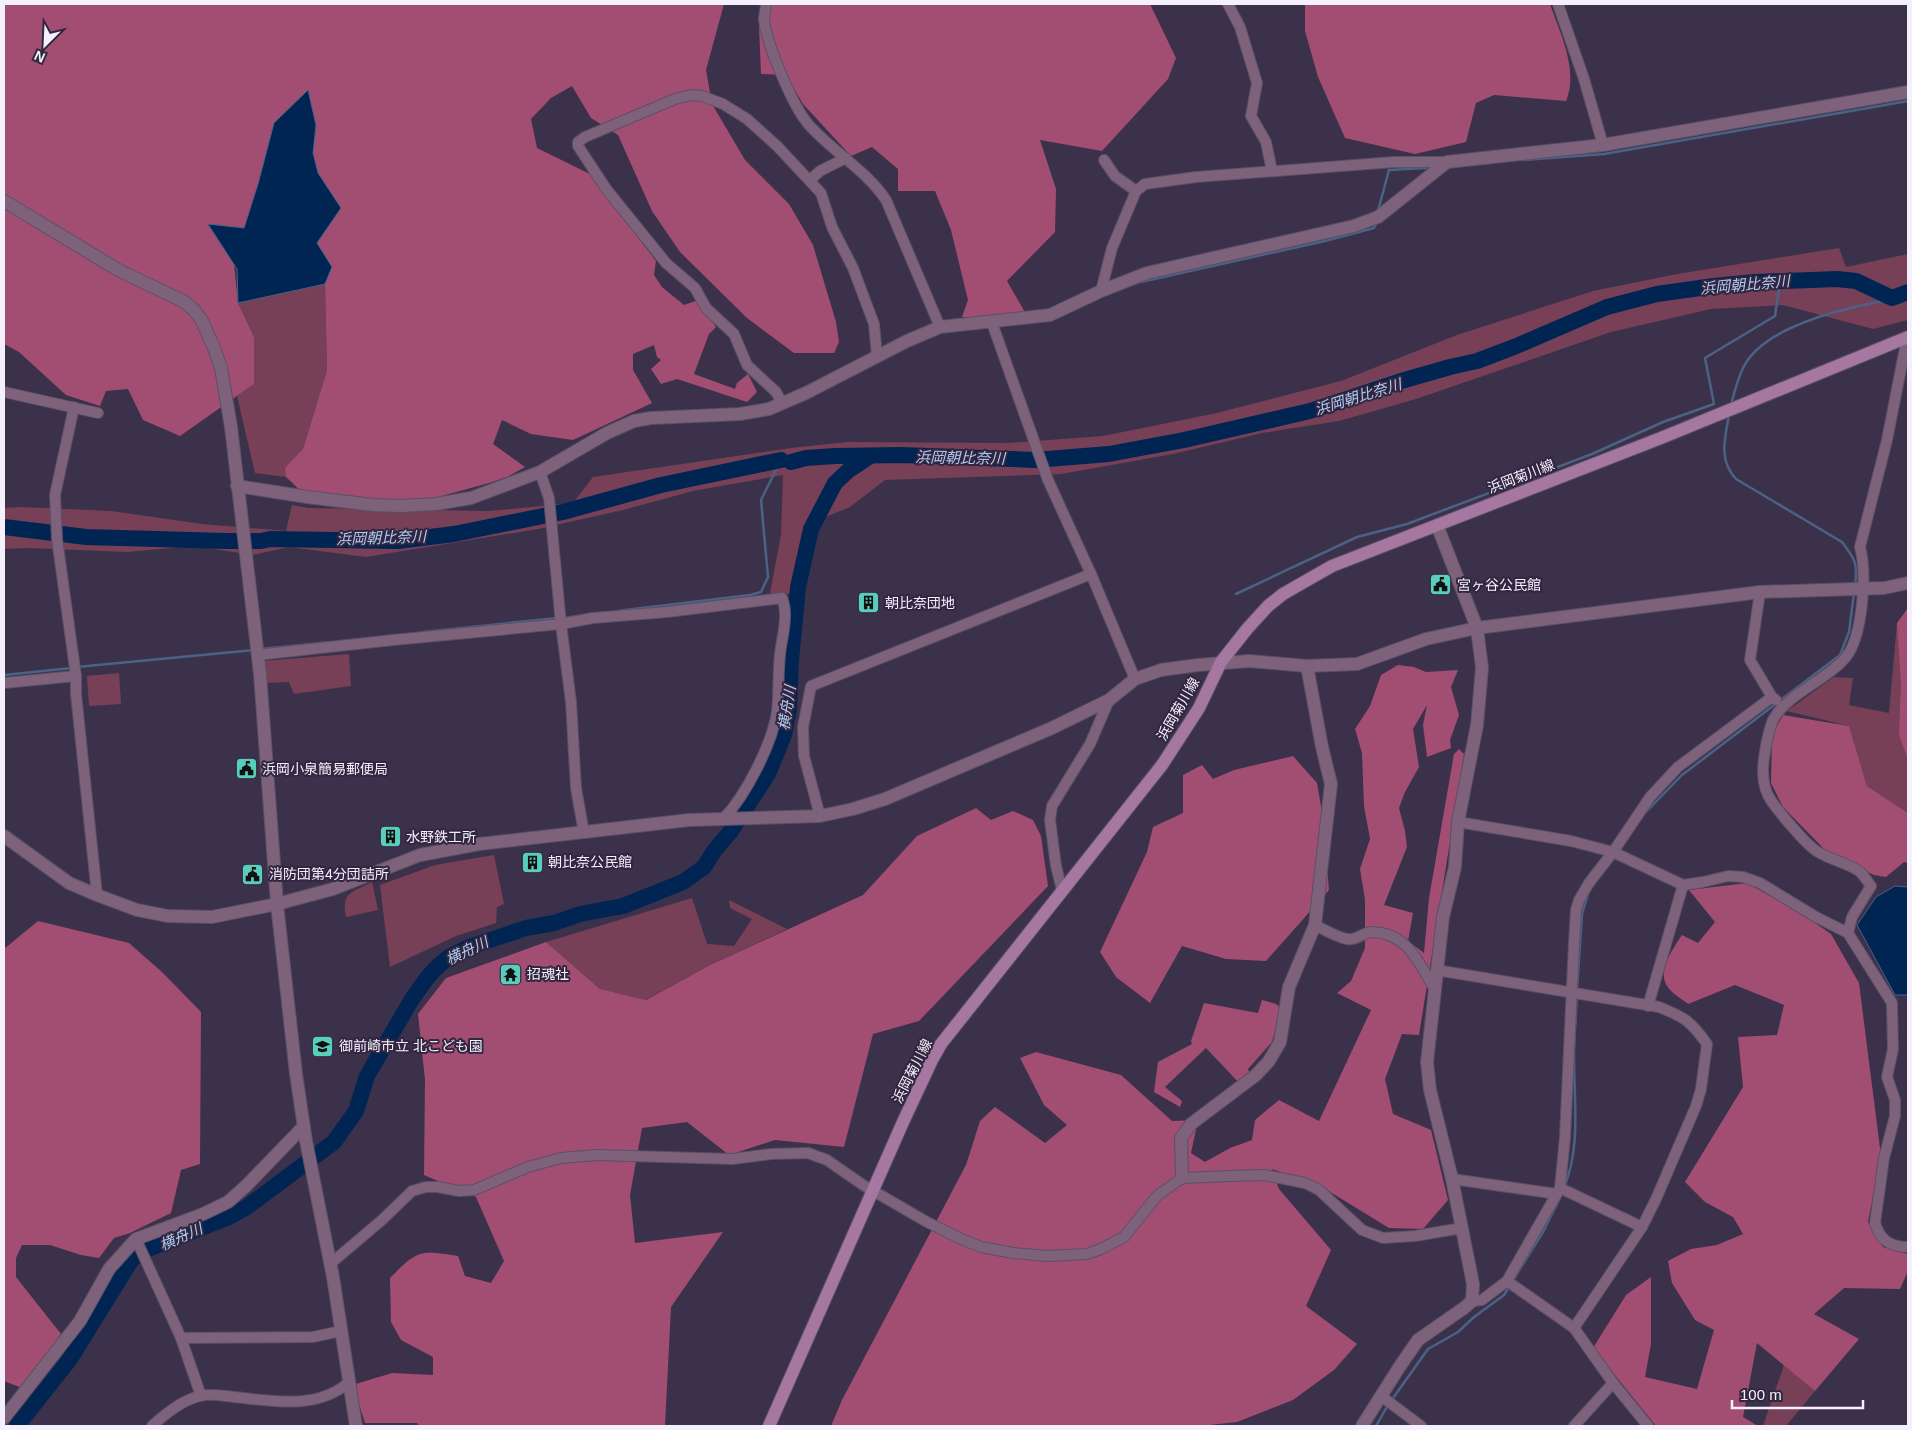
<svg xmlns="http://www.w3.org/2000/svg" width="1912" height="1430" font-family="Arial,'Noto Sans JP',sans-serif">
<rect width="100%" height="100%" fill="#3c314a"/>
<g fill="#774057">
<polygon points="1839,248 1846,267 1908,254 1908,320 1873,329 1783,305 1711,309 1611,332 1416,399 1339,421 1262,433 1173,454 1061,474 885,480 850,507 818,520 793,594 770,593 781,535 783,475 693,491 623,510 538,529 366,557 289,547 253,555 194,546 127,552 29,548 4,549 4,508 21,507 111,511 202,524 286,531 292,505 308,508 489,511 573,503 593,477 791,448 848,442 1008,443 1103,436 1217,413 1341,381 1457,335 1593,291 1677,274"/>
<polygon points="325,284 327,370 303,449 286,477 255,473 237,396 254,384 254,337 238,303"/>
<polygon points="1908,611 1908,813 1867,786 1849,726 1787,711 1834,677 1853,678 1849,705 1889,713 1897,623"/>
<polygon points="349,654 351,686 294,694 289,682 265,683 263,661"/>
<polygon points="119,673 121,704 89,706 87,676"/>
<polygon points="494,855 504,904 497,907 496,923 456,936 390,967 380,885 435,865"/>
<path d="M372,882L378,910L346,917C341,891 352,893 372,882Z"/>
<polygon points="692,898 707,944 734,946 752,919 730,908 729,900 787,929 710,965 645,1000 600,989 546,942"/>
<polygon points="1784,1365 1815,1391 1786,1426 1763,1426"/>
</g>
<g fill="#a24e73">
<polygon points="4,4 724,4 706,70 712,104 745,160 789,204 813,245 836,322 839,342 834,353 794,353 747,318 680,252 652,211 618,135 591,118 572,86 551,98 531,119 537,148 596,177 624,219 656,261 654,275 662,287 684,305 698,300 716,327 709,334 694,374 735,389 737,383 748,374 757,392 747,402 677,379 661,384 651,369 661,360 657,357 654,345 633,354 633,370 652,403 573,440 531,434 502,420 493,444 525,467 507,477 489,483 427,500 375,502 307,497 286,477 285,468 303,449 327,370 325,284 317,243 341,208 318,173 313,153 316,125 308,91 274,123 261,175 244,228 208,225 234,264 238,303 254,337 254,384 180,436 143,420 128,389 106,391 100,406 66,395 19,352 4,344"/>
<polygon points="762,4 1150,4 1176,58 1168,79 1102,151 1040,140 1056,189 1055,232 1007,281 1026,314 994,318 962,317 968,300 951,230 935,191 898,191 898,169 872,147 851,156 803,104 786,75 761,74 759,26"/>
<path d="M1305,4H1550C1560,33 1579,71 1566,101L1494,95L1476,103L1466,142L1415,154L1345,138L1318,77L1305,31Z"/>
<polygon points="1908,608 1908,759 1899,735 1901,683 1897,623"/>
<polygon points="1398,665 1414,667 1426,672 1458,670 1451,687 1459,715 1450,740 1451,748 1427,757 1423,725 1427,705 1413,729 1419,767 1405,792 1399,808 1405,831 1407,847 1384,905 1413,913 1408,941 1424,953 1429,898 1454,754 1459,749 1464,754 1419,1035 1402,1034 1385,1079 1393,1114 1431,1130 1448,1200 1423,1229 1389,1228 1322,1187 1272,1169 1279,1189 1331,1250 1306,1306 1357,1344 1334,1370 1293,1400 1237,1422 1200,1426 831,1426 842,1400 966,1165 980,1121 995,1107 1045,1143 1067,1125 1044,1105 1020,1058 1036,1052 1121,1075 1172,1121 1198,1120 1191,1153 1205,1162 1230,1148 1252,1140 1255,1120 1279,1100 1319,1121 1371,1010 1337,993 1351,981 1365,948 1365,900 1360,869 1370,839 1364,806 1362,753 1355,729 1370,706 1381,675"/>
<polygon points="1783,715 1849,726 1867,786 1908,813 1908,863 1904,862 1886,877 1874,875 1827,852 1783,807 1771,783 1772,735"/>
<polygon points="1293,756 1317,783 1323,818 1329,890 1266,961 1226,959 1182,946 1150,1003 1116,977 1100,952 1147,852 1153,827 1183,813 1183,775 1202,765 1213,779 1234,770"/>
<path d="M976,808L991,820L1013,811L1033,820L1041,836L1048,886L919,1021L873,1034L844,1147L775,1140L729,1155L687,1122L642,1128L630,1195L635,1243L723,1232L671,1307L665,1426H419L417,1423H365L359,1404L356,1384L392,1373L433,1375V1357L401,1340L391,1322L390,1278C418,1250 419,1250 458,1256L465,1276L491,1283L504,1261L476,1197L424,1175L425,1080L418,1014L446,978L546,942L600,989L646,1000L710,965L863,895L917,836Z"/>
<path d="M1747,883L1799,912L1831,934L1859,983L1881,1156L1868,1222L1883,1247L1908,1254V1271L1900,1289L1844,1288L1814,1314L1859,1339L1815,1391L1757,1343L1743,1417L1758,1426H1656L1593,1348L1626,1295L1651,1277V1344L1645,1377L1697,1389L1714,1330L1695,1320L1672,1283L1668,1261L1691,1249L1717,1245L1743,1234L1733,1217L1705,1202L1685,1182L1743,1087L1738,1037L1777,1035L1784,1005L1735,985L1688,1004C1682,999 1671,993 1667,986C1657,971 1674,947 1682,935L1698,943L1715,922L1689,890Z"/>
<polygon points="38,921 129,943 163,973 201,1012 200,1164 181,1170 171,1213 130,1233 114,1238 99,1258 81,1255 50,1245 22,1245 16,1258 16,1277 61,1334 22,1388 4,1381 4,949"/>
<polygon points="1262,1000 1276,1004 1281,1008 1272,1042 1248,1069 1251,1078 1241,1085 1206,1048 1165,1087 1182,1101 1180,1107 1154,1092 1158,1062 1192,1044 1191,1041 1204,1003 1258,1013"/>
</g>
<g fill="#002553" stroke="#4a6286">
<polygon points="308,90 316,125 313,153 318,173 341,208 317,243 332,267 325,284 238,303 237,269 208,224 244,228 258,184 274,123"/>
<polygon points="1895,886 1908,887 1908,995 1895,995 1857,925 1876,897"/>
</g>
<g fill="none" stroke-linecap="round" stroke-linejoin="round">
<g stroke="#4a6286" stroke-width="2.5">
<polyline points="1524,160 1604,154 1908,101"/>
<polyline points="1378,211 1389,170 1426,168"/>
<polyline points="1141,282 1325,241 1374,228 1376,224"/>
<path d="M1731,405C1734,393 1738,379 1743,368C1759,334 1817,316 1851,308C1865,304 1879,303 1892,298"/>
<path d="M1729,415C1725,438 1718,460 1736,479L1842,542C1855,559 1858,563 1855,585"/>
<polyline points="1236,594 1357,537 1407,524 1592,454 1663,422 1714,404 1705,358 1775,316 1780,282"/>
<polyline points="617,611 750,595 761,592 768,577 761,500 781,460 791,462"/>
<polyline points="562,618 579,616"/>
<polyline points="423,632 557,618"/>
<polyline points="261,649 331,642"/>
<polyline points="77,667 254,650"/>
<polyline points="4,675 72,668"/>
<polyline points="1646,812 1682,775 1840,655 1849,632 1854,593"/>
<polyline points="1577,990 1582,914 1588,894"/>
<path d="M1564,1188C1581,1146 1574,1102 1574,1057C1574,1037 1576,1016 1577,995"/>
<polyline points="1512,1282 1543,1232 1561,1196"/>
<polyline points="1391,1401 1428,1349 1458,1332 1474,1317 1504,1295 1509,1287"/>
<polyline points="1376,1426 1388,1405"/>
</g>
<g stroke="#002553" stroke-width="16">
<polyline points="791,462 806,458 835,456 901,455 1035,460 1109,454 1184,440 1310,411 1401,381 1450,367 1477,361 1514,347 1607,307 1657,294 1714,286 1755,282 1837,279 1856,281 1892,298 1908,292"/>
<polyline points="4,527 86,537 226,541 261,541 270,539 398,541 454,534 563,512 661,485 781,460"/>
<polyline points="17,1426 70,1359 132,1259 148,1249 229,1217 247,1207 334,1142 356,1111 367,1076 412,999 427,978 438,966 449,957 469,947 526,928 554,923 580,914 623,906 683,882 704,867 714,851 731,831 768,774 784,735 789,709 791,660 798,587 811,529 835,483 849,470 870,456"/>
</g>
<defs>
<g id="minor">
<path d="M766,4C766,8 764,14 764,19C766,43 793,107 809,125C833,152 866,170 886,200L940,327"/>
<polyline points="1228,4 1240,27 1257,83 1251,116 1266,142 1272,171"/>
<polyline points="1558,4 1584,79 1603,145"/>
<polyline points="1104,160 1115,176 1136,191"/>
<polyline points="810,180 820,171 846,158"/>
<polyline points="1101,291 1112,248 1136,191 1145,184 1196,177 1394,162 1447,162"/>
<polyline points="992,323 1048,480 1091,574 1135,679"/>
<polyline points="4,392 98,413"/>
<polyline points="782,403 776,392 747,365 734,334 706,308 695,288 666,263 607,190 578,146 578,142 585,137 675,99 691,95 702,96 723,104 747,119 777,146 821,193 832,227 853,268 874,324 877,356"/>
<polyline points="74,407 55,495 57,539 76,676 76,694 97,895"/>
<polyline points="540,472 549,498 561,624 571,702 576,788 584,833"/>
<polyline points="1760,592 1750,660 1772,697 1776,700"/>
<path d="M257,655L393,640L561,624L593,618L667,612L782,598C789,615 782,636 780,654C778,673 779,693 777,712C772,744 746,795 724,818"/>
<polyline points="4,683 76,676"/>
<polyline points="820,816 804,756 803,727 811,686 1091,574"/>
<path d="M1458,822L1571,841L1613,852L1683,885L1703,882L1728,876L1743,877L1760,883L1816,917L1848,933L1892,1003L1893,1049L1887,1077L1895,1100V1116L1884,1158L1875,1223C1880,1240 1890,1247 1908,1247"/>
<polyline points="1062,890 1056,866 1050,820 1052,806 1090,744 1109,700"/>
<path d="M1315,925C1325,930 1336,937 1347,939C1357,941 1363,932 1372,932C1407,933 1418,961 1434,988"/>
<path d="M1848,933L1852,917L1871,886C1867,881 1864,875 1859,871C1847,863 1831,860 1818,852C1807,846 1780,813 1772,802C1763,790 1762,773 1764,758C1766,745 1768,730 1774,718C1788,694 1827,680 1846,657C1863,636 1867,572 1860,547L1887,440L1907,338"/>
<path d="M1436,970L1659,1007C1684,1017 1691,1021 1707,1044L1701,1089L1696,1106L1656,1199L1642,1227L1574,1328L1613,1383L1648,1426"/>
<polyline points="1648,1006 1683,885"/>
<polyline points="1452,1179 1557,1194"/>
<polyline points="1560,1188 1642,1227"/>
<polyline points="136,1239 181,1338 201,1396"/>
<polyline points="330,1264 382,1220 412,1191 426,1187 438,1187 459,1191 474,1190 528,1167 561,1158 597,1155 732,1159 771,1154 808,1153 827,1160 863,1185 927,1222 961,1239 981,1247 1013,1253 1048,1256 1087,1254 1101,1249 1124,1237 1157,1196 1182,1178 1230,1176 1264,1175 1305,1183 1319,1190 1362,1230 1383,1238 1415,1236 1462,1228"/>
<polyline points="1507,1281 1574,1328"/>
<polyline points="1472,1301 1482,1300 1507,1281 1560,1188 1565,1137 1574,943 1576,910 1579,900 1589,883 1613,852 1650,797 1678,767 1772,697"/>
<polyline points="181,1338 313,1337 341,1331"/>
<polyline points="1381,1396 1421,1426"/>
<path d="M152,1426C165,1414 182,1400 200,1396C210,1393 223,1396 234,1397C273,1401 316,1410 348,1383"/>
<polyline points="1574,1426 1613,1383"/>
</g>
<g id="tertiary">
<polyline points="4,201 120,271 185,302 194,310 202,321 214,348 221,368 231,427 260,674 277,904 296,1074 306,1141 333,1277 356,1426"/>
<polyline points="237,486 307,497 373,505 401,506 436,504 471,498 540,472 607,433 634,421 651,418 740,414 769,409 806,393 907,341 940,327 1050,315 1101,291 1147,273 1354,226 1378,217 1447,162 1603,145 1908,92"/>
<polyline points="4,836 69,883 97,895 137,910 168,916 212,917 277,904 333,889 420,855 479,844 689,820 820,816 853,809 885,799 1052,728 1109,700 1135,679 1161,670 1198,665 1249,661 1307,666 1357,664 1426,639 1477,628 1760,592 1884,588 1908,583"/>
<polyline points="1182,1178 1181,1138 1191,1124 1256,1075 1269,1061 1280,1042 1289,987 1315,925 1331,784 1322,747 1307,666"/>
<polyline points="4,1418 80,1321 109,1269 136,1239 203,1214 228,1202 247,1185 304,1126"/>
<polyline points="1362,1426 1400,1366 1418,1340 1464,1308 1472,1301 1473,1284 1452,1179 1430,1090 1427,1062 1443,917 1455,867 1458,822 1477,725 1482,668 1477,628 1437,525"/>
</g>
<polyline id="secondary" points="769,1426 903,1122 932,1060 941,1044 1162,765 1199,708 1221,662 1247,629 1268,606 1283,594 1332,566 1661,438 1908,337"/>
</defs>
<use href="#minor" stroke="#5a5067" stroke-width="12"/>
<use href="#tertiary" stroke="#5a5067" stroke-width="14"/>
<use href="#secondary" stroke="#5a5067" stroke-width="14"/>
<use href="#minor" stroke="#7e627b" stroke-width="10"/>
<use href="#tertiary" stroke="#7e627b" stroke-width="12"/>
<use href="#secondary" stroke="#a678a1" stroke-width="12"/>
</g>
<defs>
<symbol id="civic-square" viewBox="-11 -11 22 22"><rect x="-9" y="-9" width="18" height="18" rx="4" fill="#5acebc" stroke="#322640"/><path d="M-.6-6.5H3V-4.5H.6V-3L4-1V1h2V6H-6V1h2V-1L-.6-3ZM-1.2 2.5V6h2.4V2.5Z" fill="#111"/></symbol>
<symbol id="building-square" viewBox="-11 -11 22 22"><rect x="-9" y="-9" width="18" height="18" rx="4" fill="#5acebc" stroke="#322640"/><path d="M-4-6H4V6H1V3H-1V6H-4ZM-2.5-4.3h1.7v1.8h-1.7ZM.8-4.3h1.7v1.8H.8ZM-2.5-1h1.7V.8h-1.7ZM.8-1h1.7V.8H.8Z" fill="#111"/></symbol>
<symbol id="temple-square" viewBox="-11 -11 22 22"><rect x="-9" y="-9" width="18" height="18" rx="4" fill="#5acebc" stroke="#322640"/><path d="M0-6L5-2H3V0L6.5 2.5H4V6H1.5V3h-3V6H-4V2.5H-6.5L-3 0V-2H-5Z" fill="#111"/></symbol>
<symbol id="school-square" viewBox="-11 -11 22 22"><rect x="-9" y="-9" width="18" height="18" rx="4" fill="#5acebc" stroke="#322640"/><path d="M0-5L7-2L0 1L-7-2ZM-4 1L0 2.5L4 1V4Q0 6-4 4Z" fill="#111"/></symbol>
</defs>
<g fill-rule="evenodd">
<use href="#civic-square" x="1428" y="572" width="25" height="25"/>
<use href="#building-square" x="856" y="590" width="25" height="25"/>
<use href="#civic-square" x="234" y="756" width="25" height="25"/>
<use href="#building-square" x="378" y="824" width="25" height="25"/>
<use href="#building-square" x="520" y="850" width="25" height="25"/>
<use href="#civic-square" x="240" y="862" width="25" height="25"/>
<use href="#temple-square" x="498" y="962" width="25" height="25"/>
<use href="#school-square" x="310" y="1034" width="25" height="25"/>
</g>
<g text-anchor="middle" stroke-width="4" stroke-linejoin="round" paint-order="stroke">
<g font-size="14" fill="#f5f0fd" stroke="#322640">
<text transform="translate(1521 476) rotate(-21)" y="5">浜岡菊川線</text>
<text transform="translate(1178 709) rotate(-60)" y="5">浜岡菊川線</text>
<text transform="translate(912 1071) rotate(-63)" y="5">浜岡菊川線</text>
</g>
<g font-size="14" fill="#f5f0fd" stroke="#322640" text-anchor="start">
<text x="1457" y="590">宮ヶ谷公民館</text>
<text x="885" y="608">朝比奈団地</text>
<text x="262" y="774">浜岡小泉簡易郵便局</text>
<text x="406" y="842">水野鉄工所</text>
<text x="548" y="867">朝比奈公民館</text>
<text x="269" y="879">消防団第4分団詰所</text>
<text x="527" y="979">招魂社</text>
<text x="339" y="1051">御前崎市立 北こども園</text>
</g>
<g font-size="15" font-style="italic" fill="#b0ccf0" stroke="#322640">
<text transform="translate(1745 285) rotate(-5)" y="5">浜岡朝比奈川</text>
<text transform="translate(1358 397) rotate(-17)" y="5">浜岡朝比奈川</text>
<text transform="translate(960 458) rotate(1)" y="5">浜岡朝比奈川</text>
<text transform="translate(381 538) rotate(-2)" y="5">浜岡朝比奈川</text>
<text transform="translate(787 708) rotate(-81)" y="5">横舟川</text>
<text transform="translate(467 951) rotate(-26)" y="5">横舟川</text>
<text transform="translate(181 1237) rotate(-24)" y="5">横舟川</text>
</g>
</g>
<rect width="1912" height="1430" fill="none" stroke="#f5f0fd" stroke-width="10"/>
<g transform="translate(45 45) rotate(204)" stroke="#322640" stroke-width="4" paint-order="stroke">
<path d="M0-4L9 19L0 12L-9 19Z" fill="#f5f0fd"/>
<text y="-8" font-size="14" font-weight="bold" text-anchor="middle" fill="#f5f0fd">N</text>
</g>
<path d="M1732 1400v8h131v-8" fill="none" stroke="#f5f0fd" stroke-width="2.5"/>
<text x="1740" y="1400" font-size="15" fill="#f5f0fd" stroke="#322640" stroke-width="4" paint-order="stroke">100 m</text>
</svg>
